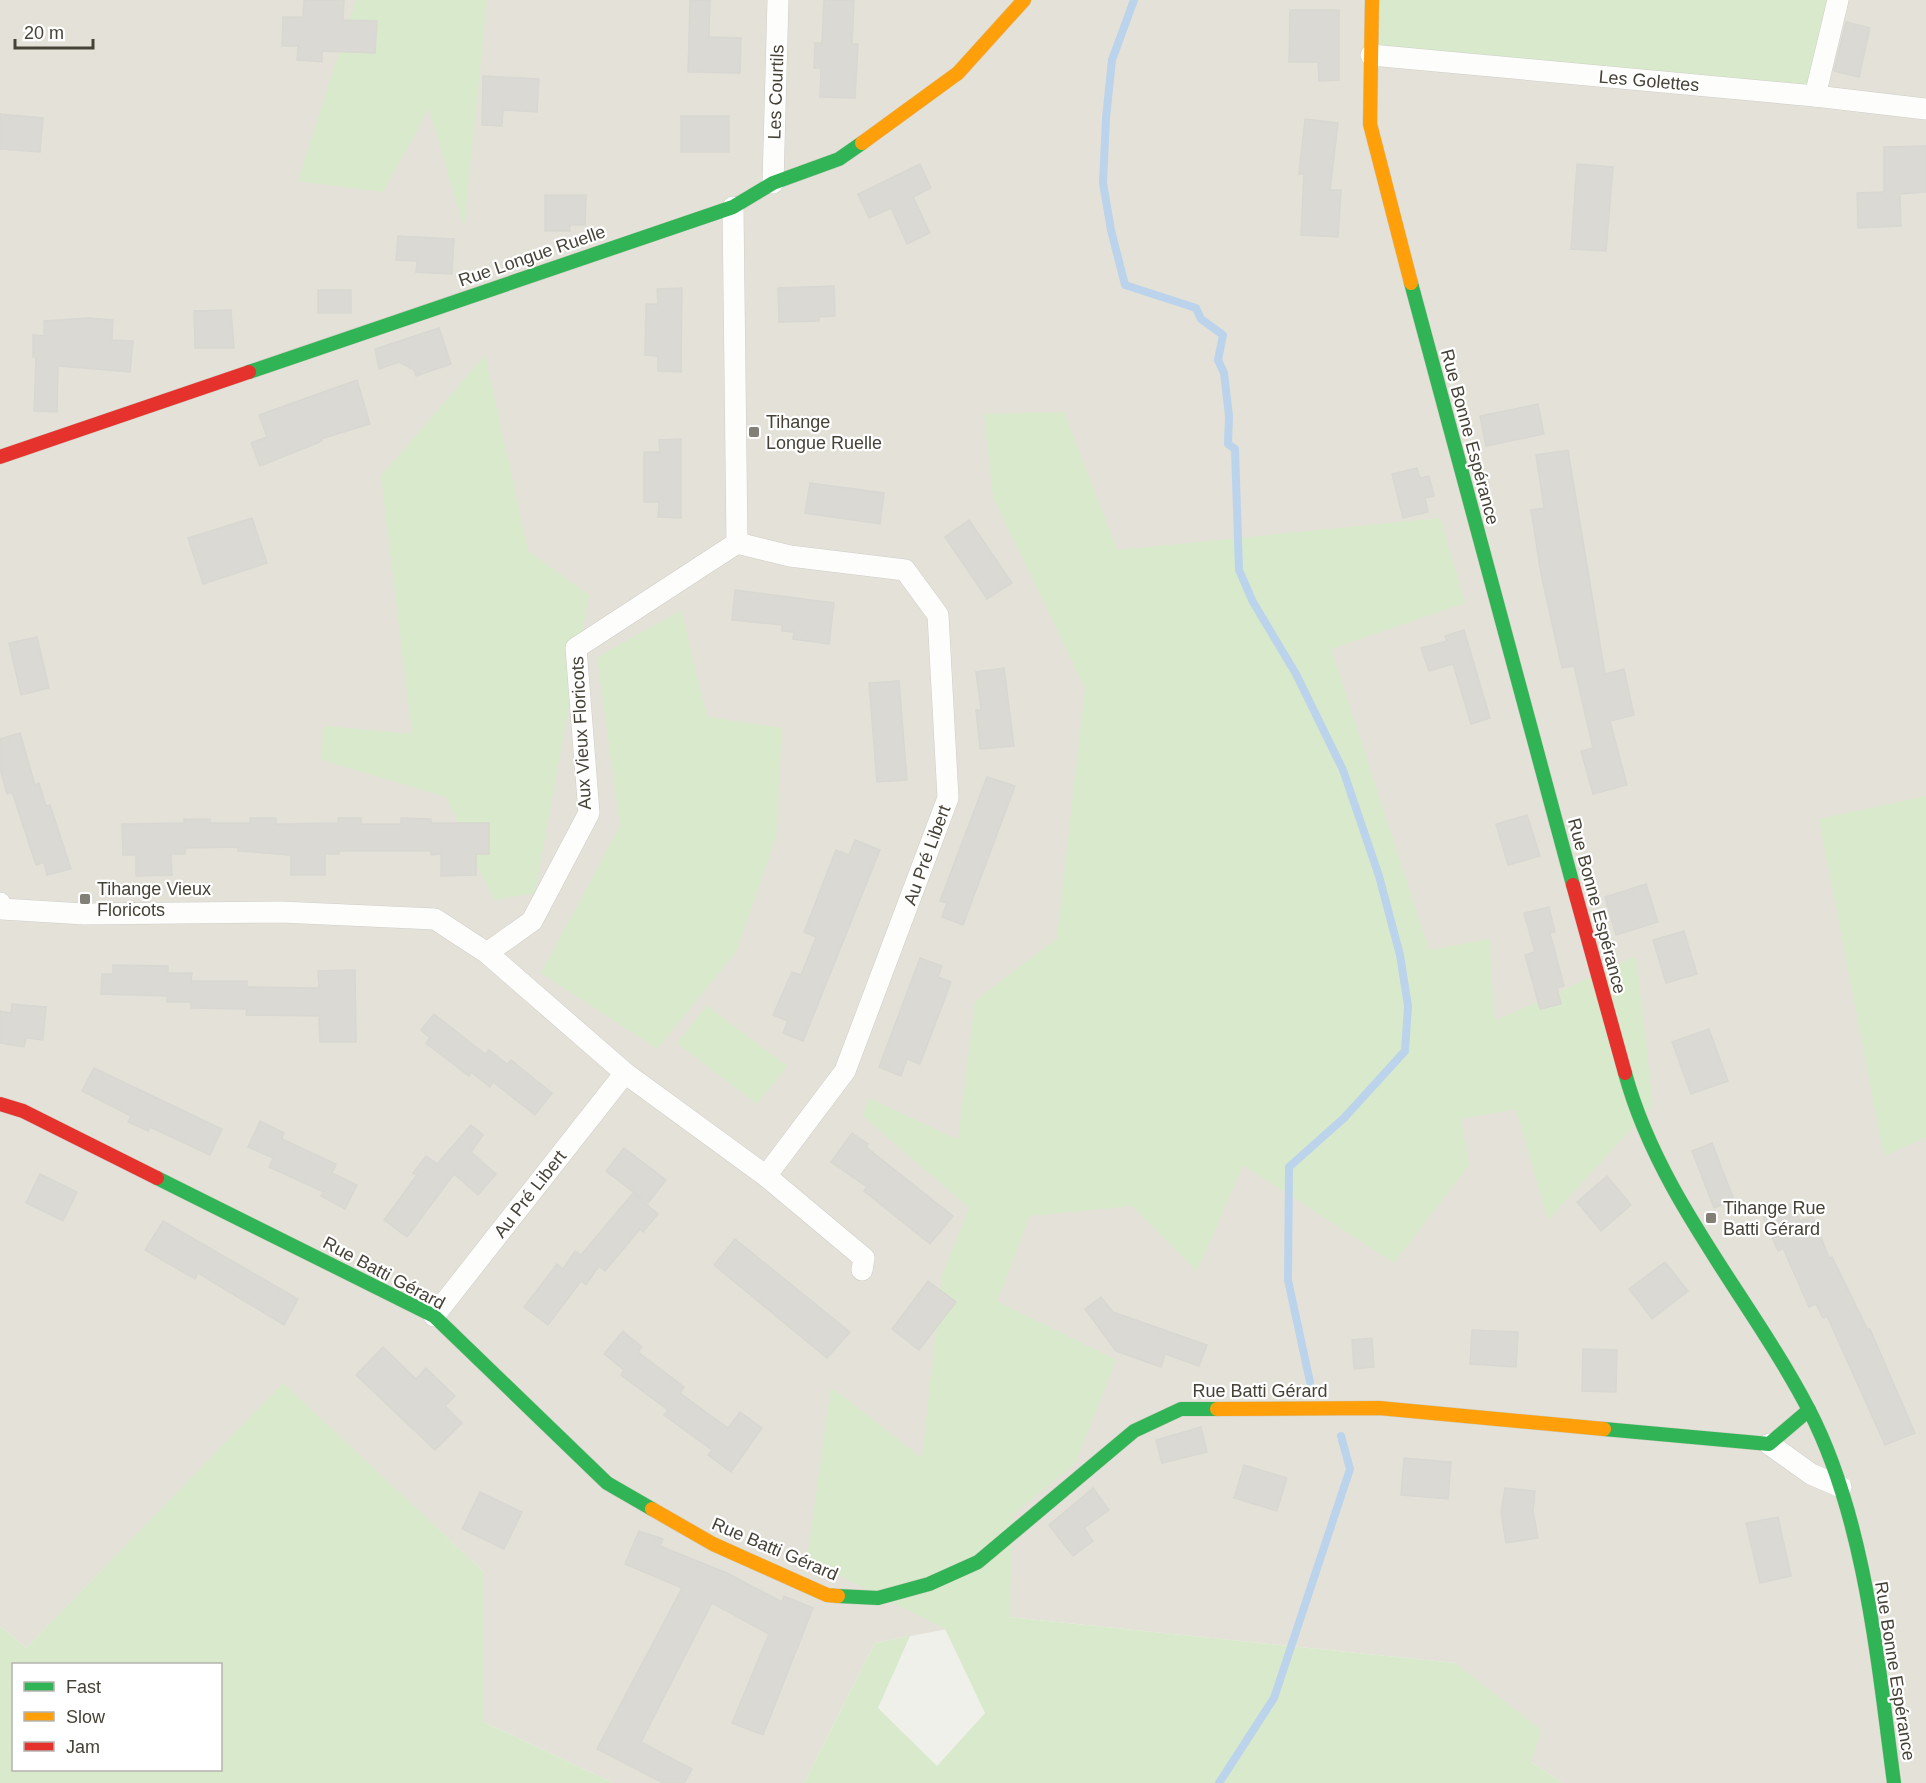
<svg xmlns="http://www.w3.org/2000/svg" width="1926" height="1783" font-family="Arial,sans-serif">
<rect width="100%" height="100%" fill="#f0f0eb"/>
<polygon fill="#e4e2d8" points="0,0 1926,0 1926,1783 1563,1783 1531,1762 1455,1663 1009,1617 875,1643 804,1783 613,1783 484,1722 484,1572 283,1384 26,1648 0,1626"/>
<g fill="#d9eacc" fill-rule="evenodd">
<polygon points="356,0 487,0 464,228 429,108 383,192 298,181"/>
<polygon points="1372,0 1838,0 1815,96 1371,55"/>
<polygon points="485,355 528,551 589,595 535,893 494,900 446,797 322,760 323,726 412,734 381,476"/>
<polygon points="1064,412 1117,550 1440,518 1465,603 1331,649 1429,950 1489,939 1495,1021 1636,956 1653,1105 1548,1220 1516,1109 1461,1119 1469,1165 1394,1263 1243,1165 1197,1271 1132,1206 1030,1216 997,1301 1116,1360 1075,1464 1014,1514 1009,1617 1455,1663 1541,1730 1531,1762 1563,1783 804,1783 875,1643 910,1636 878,1708 937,1766 985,1713 945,1629 807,1559 831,1387 922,1458 942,1275 969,1208 863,1116 869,1098 958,1140 975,1001 1057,938 1085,688 993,497 984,414"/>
<polygon points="681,610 707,717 782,728 776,837 736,952 657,1049 541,973 620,826 597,657"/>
<polygon points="1926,796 1926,1137 1884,1156 1819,819"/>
<polygon points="707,1006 787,1066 757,1104 677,1043"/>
<path d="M283,1383L484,1572V1722L613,1783H0V1626L26,1648ZM14,1664H220V1770H14Z"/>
</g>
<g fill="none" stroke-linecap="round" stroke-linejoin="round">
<g stroke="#bcd3ec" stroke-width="8">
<polyline points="1134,0 1112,60 1106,118 1103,183 1111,230 1125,285 1196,308 1201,319 1223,335 1218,360 1224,373 1229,416 1228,444 1235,449 1239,570 1253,602 1296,674 1343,770 1379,876 1400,955 1408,1006 1405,1051 1344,1118 1289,1167 1288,1280 1310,1382"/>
<polyline points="1219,1783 1274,1698 1350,1469 1341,1436"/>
</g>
</g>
<g fill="#dad9d3" stroke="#d8d7d1" stroke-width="1.5">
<polygon points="304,0 344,0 343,20 377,21 375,53 322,51 322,62 297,60 298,46 282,46 283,17 303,17"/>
<polygon points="690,0 710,0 709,37 741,38 740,73 688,72"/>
<polygon points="824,0 854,0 852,44 858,44 855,98 820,97 821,68 814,68 815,43 822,43"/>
<polygon points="1290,10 1339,10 1339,80 1319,81 1318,62 1289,62"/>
<polygon points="1846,22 1870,28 1859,77 1834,71"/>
<polygon points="483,76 539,79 537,112 503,110 502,126 482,125"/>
<polygon points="0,114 43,118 40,152 0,149"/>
<rect x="681" y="116" width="48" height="36"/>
<polygon points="1305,119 1338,123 1330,190 1341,190 1338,237 1301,235 1304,174 1299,174"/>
<polygon points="1926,146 1926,192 1900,194 1901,226 1858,228 1857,193 1884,192 1884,147"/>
<polygon points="920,164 931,188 913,197 930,233 907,244 891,208 869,218 858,194"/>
<polygon points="1577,164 1613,167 1606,251 1571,249"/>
<polygon points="545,195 586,195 585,225 570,225 570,231 545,231"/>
<polygon points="398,236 454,239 452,274 416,272 417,261 396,260"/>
<polygon points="834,286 835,316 819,317 819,321 779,322 778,288"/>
<polygon points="682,288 681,372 658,371 658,356 645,355 646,304 658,304 657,289"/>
<rect x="318" y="290" width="33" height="23"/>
<polygon points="231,310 234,348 195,348 194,311"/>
<polygon points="88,318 113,320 112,340 133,341 130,372 58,366 57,412 34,411 36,357 33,357 33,335 44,336 44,321"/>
<polygon points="439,328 451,364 416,376 414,370 399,362 379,369 375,349"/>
<polygon points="357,380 370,424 321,439 322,441 260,466 251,443 267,437 259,415"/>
<polygon points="1538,404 1544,434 1486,446 1480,416"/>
<polygon points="681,439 681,518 658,517 659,502 644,502 644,452 660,452 659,440"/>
<polygon points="1568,450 1605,674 1624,669 1634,715 1610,721 1627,785 1593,794 1581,751 1593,748 1574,666 1562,668 1541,574 1531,510 1544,508 1536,455"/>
<polygon points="1417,468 1420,478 1429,476 1434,496 1425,498 1428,512 1403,518 1392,474"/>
<polygon points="810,483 884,493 880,524 805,513"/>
<polygon points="252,518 267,563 203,584 188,538"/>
<polygon points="969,520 1012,583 987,599 945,537"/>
<polygon points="735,590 834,603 829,644 793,639 794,632 782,631 782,625 732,620"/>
<polygon points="1464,630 1490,718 1471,724 1453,664 1429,671 1421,648 1447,641 1445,636"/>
<polygon points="37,637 49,688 21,695 9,643"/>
<polygon points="1004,668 1014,746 980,749 976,710 981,710 976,672"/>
<polygon points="899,681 907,780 877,782 869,683"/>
<polygon points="20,733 35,785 39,783 46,806 50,805 71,869 47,875 44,862 36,865 12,792 7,794 0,768 0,739"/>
<polygon points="987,777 1015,786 963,925 942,917 947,903 940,901"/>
<polygon points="1527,815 1540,856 1508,865 1496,824"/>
<polygon points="250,818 276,818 276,824 338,823 338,818 361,818 361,824 401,824 401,818 431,819 431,823 489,823 489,854 476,854 476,875 441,876 441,854 431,855 431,851 339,851 339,854 325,854 325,875 291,875 291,855 238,851 238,847 185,848 185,854 171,854 172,875 136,876 136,855 123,855 122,824 184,823 184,819 210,819 210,823 250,823"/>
<polygon points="855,840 880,850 803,1041 783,1033 788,1021 773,1015 792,972 801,975 816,937 804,932 836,850 849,855"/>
<polygon points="1646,884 1658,922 1616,935 1605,897"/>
<polygon points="1549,907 1555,932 1550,933 1564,986 1557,988 1561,1004 1540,1009 1525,955 1535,952 1524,913"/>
<polygon points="1684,931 1697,974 1666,983 1653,940"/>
<polygon points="920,958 942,966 938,977 951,982 920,1064 907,1059 901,1076 879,1067"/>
<polygon points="113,965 168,966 168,973 192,973 191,981 247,981 247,987 319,988 318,971 355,970 356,1042 320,1042 319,1016 246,1015 247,1009 191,1008 191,1002 167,1002 167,996 101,994 102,974 113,974"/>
<polygon points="12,1004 46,1007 43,1040 26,1038 24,1047 0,1043 0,1011 11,1013"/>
<polygon points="434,1014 485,1054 489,1050 507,1064 511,1060 552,1093 535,1115 493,1082 490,1087 471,1072 469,1076 426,1043 430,1038 421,1030"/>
<polygon points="1709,1029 1728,1081 1691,1094 1672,1042"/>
<polygon points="94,1068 222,1129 210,1155 150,1127 148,1131 128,1122 131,1116 82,1091"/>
<polygon points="260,1121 284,1133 282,1139 336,1164 332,1173 357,1185 345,1209 321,1196 324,1192 269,1167 273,1158 248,1147"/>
<polygon points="471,1125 483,1135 471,1152 496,1174 478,1195 454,1174 407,1237 384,1220 417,1175 413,1173 426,1156 437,1164"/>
<polygon points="852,1133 868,1144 866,1147 953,1216 930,1244 864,1191 867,1187 831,1162"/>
<polygon points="1712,1143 1734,1200 1714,1208 1692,1151"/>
<polygon points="624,1148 666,1180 648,1203 606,1171"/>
<polygon points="40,1174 77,1192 63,1221 26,1203"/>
<polygon points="1607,1176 1631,1205 1601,1231 1577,1202"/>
<polygon points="633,1193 658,1214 643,1232 640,1229 605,1271 599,1266 586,1285 581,1281 548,1325 524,1307 557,1264 563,1269 575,1251 581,1255"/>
<polygon points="1793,1204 1800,1221 1813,1216 1829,1258 1832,1257 1868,1330 1870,1329 1915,1433 1885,1445 1827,1316 1823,1318 1816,1304 1809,1307 1783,1248 1778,1251 1763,1217"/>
<polygon points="163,1221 298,1299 284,1325 198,1273 195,1279 145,1250"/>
<polygon points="735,1239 850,1332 827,1358 714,1265"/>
<polygon points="1665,1262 1688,1291 1652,1319 1629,1289"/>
<polygon points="928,1281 956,1302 919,1350 892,1329"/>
<polygon points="1101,1297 1113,1312 1207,1345 1199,1366 1165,1354 1161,1367 1116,1351 1085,1309"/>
<polygon points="1472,1330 1518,1332 1516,1367 1470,1364"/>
<polygon points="623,1331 642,1347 638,1352 684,1387 680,1393 728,1428 740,1412 762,1428 731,1472 708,1455 712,1450 664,1415 668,1410 621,1375 624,1370 604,1354"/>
<polygon points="1372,1338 1374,1367 1354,1369 1352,1340"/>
<polygon points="383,1347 416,1379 426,1368 455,1396 445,1406 462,1423 435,1450 356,1375"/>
<polygon points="1583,1349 1617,1350 1616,1392 1582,1391"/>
<polygon points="1201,1427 1207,1452 1162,1463 1156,1440"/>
<polygon points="1404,1458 1451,1462 1448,1499 1401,1495"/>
<polygon points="1244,1465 1287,1478 1277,1511 1234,1498"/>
<polygon points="1093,1488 1109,1510 1084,1528 1093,1541 1073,1556 1049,1525"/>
<polygon points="1505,1488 1535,1491 1533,1511 1538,1538 1506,1543 1501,1512"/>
<polygon points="480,1492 522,1512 504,1549 462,1529"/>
<polygon points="1778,1517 1791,1576 1760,1583 1746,1523"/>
<polygon points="639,1531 663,1539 660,1546 727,1573 782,1602 784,1596 813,1608 763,1735 732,1723 769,1634 712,1603 641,1742 692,1769 684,1783 663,1783 597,1749 682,1588 625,1564"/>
</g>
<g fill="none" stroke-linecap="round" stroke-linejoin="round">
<defs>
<g id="street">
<polyline points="1371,55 1815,96 1926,109"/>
<polyline points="1815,96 1838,0"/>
<polyline points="773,183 778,0"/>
<polyline points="733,207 737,543"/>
<polyline points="0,903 2,909 84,914 281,912 435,919 487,953 625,1073 766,1176 845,1071 948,798 938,615 905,570 790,556 737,543"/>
<polyline points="487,953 532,921 589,813 576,648 737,543"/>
<polyline points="766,1176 864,1258 862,1270"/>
<polyline points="434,1316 625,1073"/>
<polyline points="1769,1444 1811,1474 1841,1487"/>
</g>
<g id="fast">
<polyline points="1411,283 1573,885"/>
<polyline points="249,372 733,207 773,183 839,159 862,143"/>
<path d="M1625,1073C1659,1198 1750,1297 1809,1410C1865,1518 1878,1663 1894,1783"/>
<polyline points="157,1178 434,1316 607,1483 652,1509"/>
<polyline points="1604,1429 1769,1444 1809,1410"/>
<polyline points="838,1596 878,1598 929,1584 978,1562 1134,1431 1181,1409 1217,1409"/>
</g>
<g id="slow">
<polyline points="1372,0 1370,124 1411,283"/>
<polyline points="862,143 958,73 1024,0"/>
<polyline points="1217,1409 1379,1408 1604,1429"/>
<polyline points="652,1509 713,1544 827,1595 838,1596"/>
</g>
<g id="jam">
<polyline points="0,457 249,372"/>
<polyline points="1573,885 1625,1073"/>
<polyline points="0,1104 23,1111 157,1178"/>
</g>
</defs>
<use href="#street" stroke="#cecdc8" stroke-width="22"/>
<use href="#fast" stroke="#cfcdc2" stroke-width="15"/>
<use href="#slow" stroke="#cfcdc2" stroke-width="15"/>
<use href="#jam" stroke="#cfcdc2" stroke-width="15"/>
<use href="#street" stroke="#fdfdfc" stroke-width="21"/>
<use href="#fast" stroke="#30b455" stroke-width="14"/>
<use href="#slow" stroke="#ff9f0a" stroke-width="14"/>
<use href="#jam" stroke="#e5322d" stroke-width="14"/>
</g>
<g fill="#827f76" stroke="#fff" stroke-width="2">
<rect x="748" y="426" width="12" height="12" rx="3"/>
<rect x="79" y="893" width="12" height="12" rx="3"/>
<rect x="1705" y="1212" width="12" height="12" rx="3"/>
</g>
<g text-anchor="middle" stroke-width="4.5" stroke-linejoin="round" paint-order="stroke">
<g font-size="18" fill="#464237" stroke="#fff">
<text transform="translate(1649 81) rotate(5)" y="6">Les Golettes</text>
<text transform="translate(776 92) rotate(-88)" y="6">Les Courtils</text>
<text transform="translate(532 256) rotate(-19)" y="6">Rue Longue Ruelle</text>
<text transform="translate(1470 437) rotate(75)" y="6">Rue Bonne Espérance</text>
<text transform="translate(581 733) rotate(-93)" y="6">Aux Vieux Floricots</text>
<text transform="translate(927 855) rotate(-70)" y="6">Au Pré Libert</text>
<text transform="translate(1597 906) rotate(75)" y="6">Rue Bonne Espérance</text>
<text transform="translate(530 1194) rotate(-52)" y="6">Au Pré Libert</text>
<text transform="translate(384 1273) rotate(28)" y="6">Rue Batti Gérard</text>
<text x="1260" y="1397">Rue Batti Gérard</text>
<text transform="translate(775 1549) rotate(23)" y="6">Rue Batti Gérard</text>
<text transform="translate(1895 1671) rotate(81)" y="6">Rue Bonne Espérance</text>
</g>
<g font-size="18" fill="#464237" stroke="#fff" text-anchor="start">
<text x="766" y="428">Tihange<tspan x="766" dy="21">Longue Ruelle</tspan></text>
<text x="97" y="895">Tihange Vieux<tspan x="97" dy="21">Floricots</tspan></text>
<text x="1723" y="1214">Tihange Rue<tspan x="1723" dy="21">Batti Gérard</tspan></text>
</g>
</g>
<rect x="12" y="1663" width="210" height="108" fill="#ffffff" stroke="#b5b3af" stroke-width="1.5"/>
<rect x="24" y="1682" width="30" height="9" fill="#30b455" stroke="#b5b3af" stroke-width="1.5"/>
<text x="66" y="1693" font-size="18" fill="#464237">Fast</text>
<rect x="24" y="1712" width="30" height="9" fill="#ff9f0a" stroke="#b5b3af" stroke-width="1.5"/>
<text x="66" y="1723" font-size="18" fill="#464237">Slow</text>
<rect x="24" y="1742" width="30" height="9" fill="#e5322d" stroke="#b5b3af" stroke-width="1.5"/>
<text x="66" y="1753" font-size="18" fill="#464237">Jam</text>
<path d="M15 39v9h78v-9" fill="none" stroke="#464237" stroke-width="3"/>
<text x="24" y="39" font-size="18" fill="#464237" stroke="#ffffff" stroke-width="4.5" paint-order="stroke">20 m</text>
</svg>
